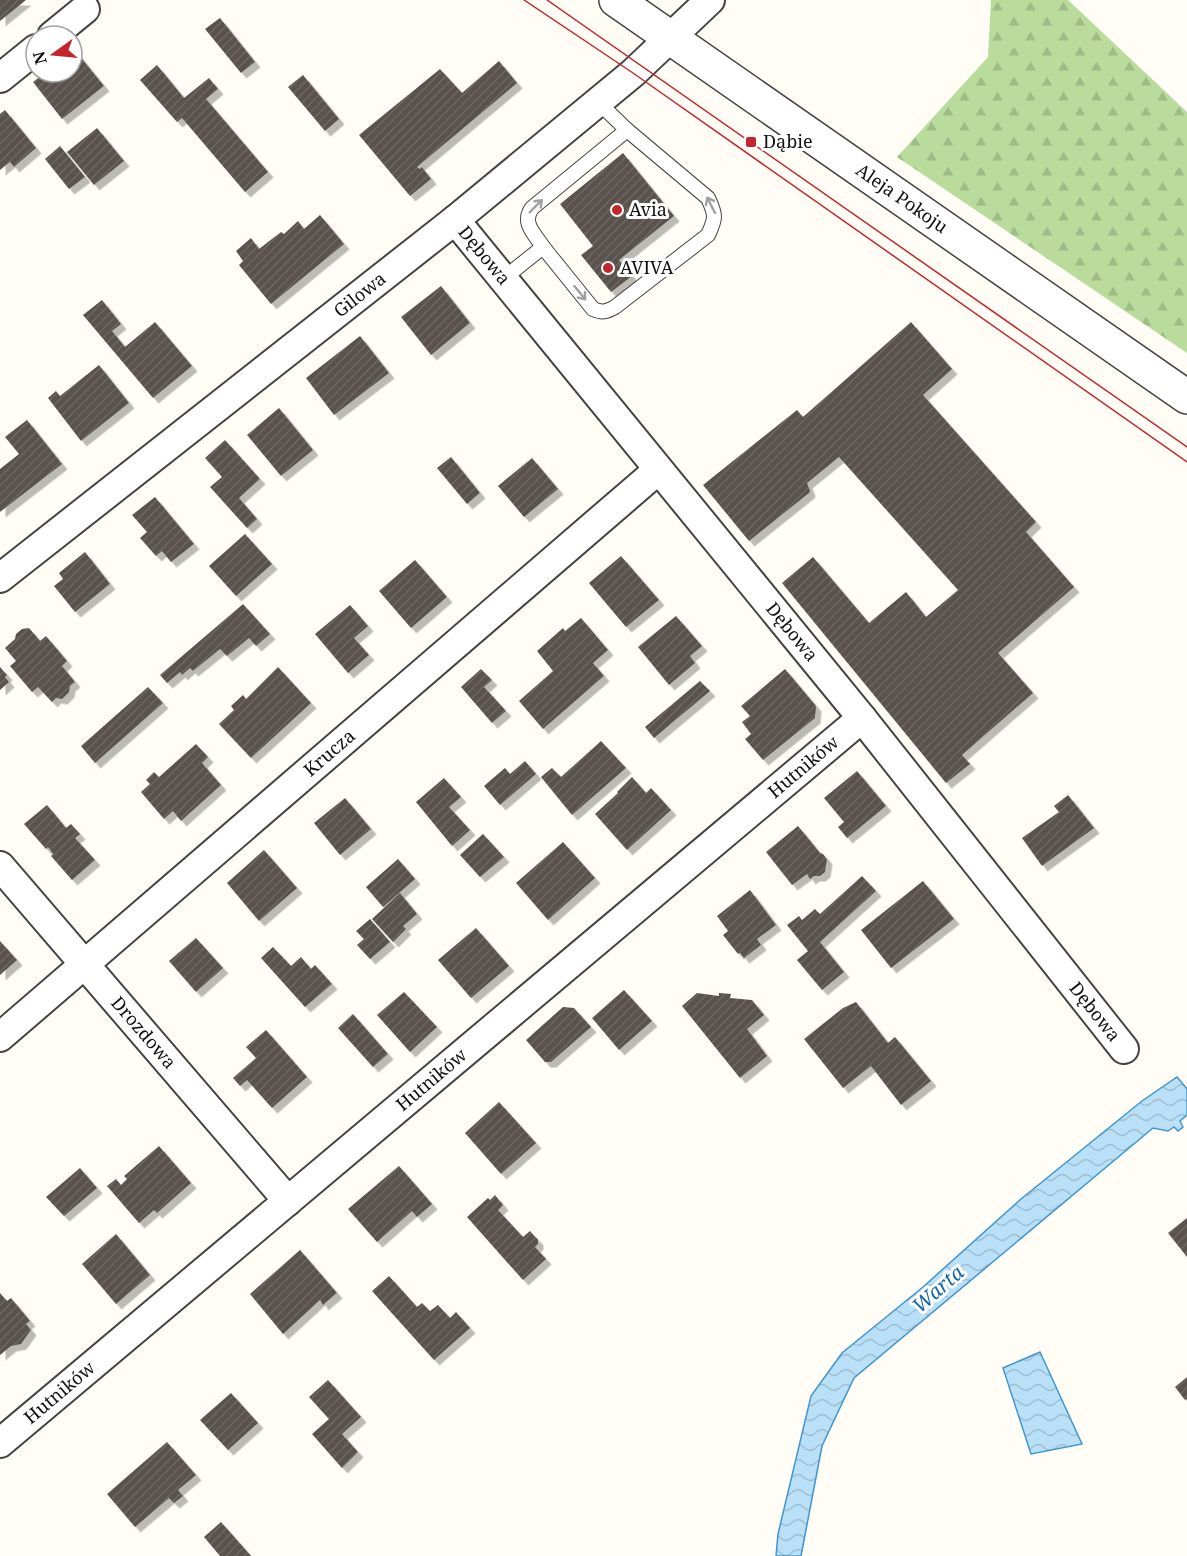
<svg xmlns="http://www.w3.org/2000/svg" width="1187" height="1556" font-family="'Noto Serif',serif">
<defs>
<pattern id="forest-firs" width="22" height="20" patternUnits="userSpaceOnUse" patternTransform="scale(1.5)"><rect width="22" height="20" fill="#b9dc9c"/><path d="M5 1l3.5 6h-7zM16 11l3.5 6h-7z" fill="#9ebc85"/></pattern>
<pattern id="water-waves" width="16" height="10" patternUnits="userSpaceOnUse" patternTransform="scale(1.5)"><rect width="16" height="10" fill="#b9e0f7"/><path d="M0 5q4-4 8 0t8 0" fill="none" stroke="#9ebfd3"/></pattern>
<pattern id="building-hatch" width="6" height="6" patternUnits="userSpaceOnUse" patternTransform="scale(1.5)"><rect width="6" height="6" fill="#5a524d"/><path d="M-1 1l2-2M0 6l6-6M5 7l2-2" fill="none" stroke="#6d6662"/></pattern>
<filter id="shadow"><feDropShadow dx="5.5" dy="5.5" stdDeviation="0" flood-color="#0004"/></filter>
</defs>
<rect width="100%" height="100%" fill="#fffdf5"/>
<polygon fill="url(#forest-firs)" points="991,0 1068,0 1187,112 1187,353 897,157 988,57"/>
<g fill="url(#water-waves)" stroke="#3f96cf" stroke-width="1.5">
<polygon points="1177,1077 1187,1089 1187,1115 1180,1121 1183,1127 1178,1131 1174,1127 1168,1131 1153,1128 854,1378 822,1446 801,1556 776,1556 778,1534 811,1396 842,1353 923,1287 1021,1199 1142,1101"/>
<polygon points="1040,1352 1082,1444 1031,1454 1003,1368"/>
</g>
<g fill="url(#building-hatch)" filter="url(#shadow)">
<polygon points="0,0 26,0 0,21"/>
<polygon points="220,18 255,62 241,73 205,29"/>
<polygon points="74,49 104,86 62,119 33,82 46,72 72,72 72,51"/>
<polygon points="499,61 517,83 417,167 420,169 422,167 431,179 410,196 359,135 440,69 462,93"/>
<polygon points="157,65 184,98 209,78 218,89 206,99 268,172 245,192 182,118 177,122 140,80"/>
<polygon points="303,75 339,119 325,131 288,87"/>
<polygon points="5,110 36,148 14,167 10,162 0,170 0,114"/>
<polygon points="97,128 124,161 94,185 67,152"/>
<polygon points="60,146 85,177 69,189 45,159"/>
<polygon points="623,153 674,216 619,260 632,276 611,292 581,255 593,246 560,204"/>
<polygon points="320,215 344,244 271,304 239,265 243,261 236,251 251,238 259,249 281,232 284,234 298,221 304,229"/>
<polygon points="441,286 470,323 431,355 401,317"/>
<polygon points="102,300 121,324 112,331 125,347 155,322 192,366 153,398 83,315"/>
<polygon points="911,322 952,369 923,395 1036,522 1026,532 1074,587 998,653 1033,693 962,755 970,764 946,783 782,583 813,557 869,623 906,592 926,617 958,590 839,457 807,483 810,491 809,493 749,541 703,485 797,410 803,417"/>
<polygon points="360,336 389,373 334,415 306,378"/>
<polygon points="99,365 129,403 81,441 48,398 56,391 60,396"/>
<polygon points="279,408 313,450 281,476 247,435"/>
<polygon points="27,420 62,464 0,512 0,469 19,454 5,437"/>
<polygon points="225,440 260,479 239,498 257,519 247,528 210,487 222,477 205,458"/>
<polygon points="451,457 480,493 467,504 437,468"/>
<polygon points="532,458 558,489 524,517 498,486"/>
<polygon points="155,497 194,544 171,562 162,551 156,556 140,538 147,532 132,515"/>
<polygon points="245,534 272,564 236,596 209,566"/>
<polygon points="85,552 110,584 75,612 54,586 63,579 59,573"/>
<polygon points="621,556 659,600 626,627 589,583"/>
<polygon points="415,560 447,597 411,628 379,591"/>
<polygon points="243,604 270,634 256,646 249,638 227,656 220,649 193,671 190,668 182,675 180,672 167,683 160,675"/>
<polygon points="350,605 368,626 354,638 369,655 348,673 315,634"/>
<polygon points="676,616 702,646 690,656 695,663 669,685 638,647"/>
<polygon points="581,618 608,650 593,663 604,676 543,729 519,701 553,671 537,651 563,628 565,631"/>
<polygon points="29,628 40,641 46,636 67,661 62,666 75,682 70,686 69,692 62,699 56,698 52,702 38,687 32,692 10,666 16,661 5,648 15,639 16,634 22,629"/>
<polygon points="0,667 7,675 5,677 9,682 0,690"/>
<polygon points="278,667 311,703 251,758 219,724 234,710 231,706 243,695 246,699"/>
<polygon points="481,669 492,680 484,687 506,711 492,723 461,687"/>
<polygon points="785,669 816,706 815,718 763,760 745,739 751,734 742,722 750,716 741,706"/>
<polygon points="700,681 710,691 654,738 645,727"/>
<polygon points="148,687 163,703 95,763 81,746"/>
<polygon points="601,741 626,768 572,815 541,777 552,768 561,777"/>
<polygon points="196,744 208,757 202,763 221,785 181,821 173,811 164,819 141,792 150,784 146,780 154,772 159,777"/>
<polygon points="525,761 536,774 500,805 484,786 505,768 510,774"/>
<polygon points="857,771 886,806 847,838 838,827 844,822 824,798"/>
<polygon points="632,777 646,793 651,788 671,810 627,850 595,814 618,793 617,792"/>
<polygon points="444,778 461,797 449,807 470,830 452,846 416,802"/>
<polygon points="1068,795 1094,828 1042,866 1022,838 1059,812 1054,806"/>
<polygon points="345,798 371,829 340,855 314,823"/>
<polygon points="47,805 66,828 71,824 80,834 75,838 95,860 72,880 51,856 53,854 48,847 46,849 24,824"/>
<polygon points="798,826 820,853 823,854 827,859 825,872 820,876 814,876 810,879 807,874 792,885 766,852"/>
<polygon points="483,834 504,857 480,877 460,855"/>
<polygon points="563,842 595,878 548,920 516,883"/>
<polygon points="264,850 297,888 259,921 227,883"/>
<polygon points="398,859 415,879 383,907 366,887"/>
<polygon points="862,876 876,891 820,942 844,972 822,990 797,960 808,951 787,925 799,916 802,920 815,909 820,914"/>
<polygon points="923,881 954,919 891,968 861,930"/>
<polygon points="750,890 776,925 757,939 761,945 744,958 740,953 738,954 723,935 728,931 717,916"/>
<polygon points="400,893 417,914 403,926 406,929 393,942 372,919"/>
<polygon points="370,919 390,942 370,959 357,945 364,939 356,931"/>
<polygon points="476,928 509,966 471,998 438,960"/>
<polygon points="196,938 223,968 196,992 169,961"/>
<polygon points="0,941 17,960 0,975"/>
<polygon points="273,947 291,966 301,957 311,969 315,965 332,984 305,1007 261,958"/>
<polygon points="624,990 652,1021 619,1050 592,1018"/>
<polygon points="404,992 437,1027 410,1052 377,1015"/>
<polygon points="697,993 719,996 719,993 731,994 730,998 752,1000 764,1015 747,1029 767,1056 740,1078 682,1006"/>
<polygon points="856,1002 888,1043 895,1037 931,1081 901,1105 871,1066 843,1088 804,1039 843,1008"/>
<polygon points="563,1007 574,1008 591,1027 551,1062 545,1062 526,1040"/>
<polygon points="353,1014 388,1054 373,1067 338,1028"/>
<polygon points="266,1030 307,1077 272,1108 247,1080 240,1086 233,1078 256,1058 246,1047"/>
<polygon points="499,1102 536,1143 501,1174 465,1133"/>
<polygon points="159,1146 191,1183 157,1213 154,1210 139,1223 107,1186 116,1179 121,1185 127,1179 124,1176"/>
<polygon points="399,1166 432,1204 417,1217 412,1211 377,1242 348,1209"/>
<polygon points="80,1168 97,1188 64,1216 46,1197"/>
<polygon points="495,1195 503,1205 498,1210 523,1237 530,1231 538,1240 538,1244 535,1247 546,1259 523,1280 467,1217 488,1198 490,1200"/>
<polygon points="1187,1218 1187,1257 1168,1233"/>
<polygon points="116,1234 150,1275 116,1304 82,1264"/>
<polygon points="300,1250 337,1293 323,1305 320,1300 283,1334 250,1294"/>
<polygon points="389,1276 417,1307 422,1303 430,1311 438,1305 450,1318 456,1312 470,1328 434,1360 372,1291"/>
<polygon points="0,1293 7,1301 11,1298 30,1321 26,1324 31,1330 21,1344 11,1346 0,1355"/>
<polygon points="1187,1377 1187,1399 1185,1400 1175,1387"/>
<polygon points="328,1380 361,1417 342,1434 358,1452 342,1468 312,1434 329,1419 309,1397"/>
<polygon points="231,1393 258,1423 228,1450 200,1420"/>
<polygon points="167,1442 196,1475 178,1490 183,1496 174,1503 169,1498 135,1527 107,1494"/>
<polygon points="221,1522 251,1556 220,1556 204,1537"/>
</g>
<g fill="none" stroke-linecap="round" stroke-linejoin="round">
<defs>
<g id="service">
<path d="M543,247L593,309C602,313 606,312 615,307L708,235C716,218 716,215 708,198L627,130"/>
<path d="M503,279L543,247C535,234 521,223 532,208L627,130L598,102"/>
</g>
<g id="minor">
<polyline points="52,36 85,9"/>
<polyline points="0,78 36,49"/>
<path id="s1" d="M455,220L862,718L1124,1049"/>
<path id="s2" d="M0,578L455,220L633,73L710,0"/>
<path id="s3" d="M0,866L288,1201"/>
<path id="s4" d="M0,1037L658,470"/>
<path id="s5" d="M0,1443L862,718"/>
</g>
<g id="tertiary">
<path id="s6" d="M616,0L1187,397"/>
</g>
</defs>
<use href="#service" stroke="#444" stroke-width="16"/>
<use href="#minor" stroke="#444" stroke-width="32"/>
<use href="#tertiary" stroke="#444" stroke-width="36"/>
<use href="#service" stroke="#fff" stroke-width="14"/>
<use href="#minor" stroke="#fff" stroke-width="28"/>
<use href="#tertiary" stroke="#fff" stroke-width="33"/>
<g stroke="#c4262e" stroke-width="1.5">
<polyline points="524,0 633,73 1187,462"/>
<polyline points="547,0 1187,447"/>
</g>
</g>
<defs><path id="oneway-shaft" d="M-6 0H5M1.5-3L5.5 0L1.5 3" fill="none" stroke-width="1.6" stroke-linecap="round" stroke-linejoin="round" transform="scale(1.5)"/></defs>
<g stroke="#a0a0a0">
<use href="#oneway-shaft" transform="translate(711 205) rotate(-117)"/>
<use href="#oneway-shaft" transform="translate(536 206) rotate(-45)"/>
<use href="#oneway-shaft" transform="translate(580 293) rotate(51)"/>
</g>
<g fill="#c4262e" stroke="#fff" stroke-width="2">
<rect x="745" y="136" width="12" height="12" rx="3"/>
<circle cx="617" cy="210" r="6"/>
<circle cx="608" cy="268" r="6"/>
</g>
<g text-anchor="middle" stroke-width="6" stroke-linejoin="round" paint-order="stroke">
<g font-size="18" fill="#111" stroke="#fff" text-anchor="start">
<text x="763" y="148">Dąbie</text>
<text x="629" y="216">Avia</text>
<text x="620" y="274">AVIVA</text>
</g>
<g font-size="18" fill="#111" stroke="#fff">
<text dy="6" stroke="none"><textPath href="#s6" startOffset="348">Aleja Pokoju</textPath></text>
<text dy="6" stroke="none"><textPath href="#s1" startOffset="46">Dębowa</textPath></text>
<text dy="6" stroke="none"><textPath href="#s2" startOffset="458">Gilowa</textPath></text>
<text dy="6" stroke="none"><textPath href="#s1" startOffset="532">Dębowa</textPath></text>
<text dy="6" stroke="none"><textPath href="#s4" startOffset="435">Krucza</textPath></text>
<text dy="6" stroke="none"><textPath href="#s5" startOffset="1050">Hutników</textPath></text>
<text dy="6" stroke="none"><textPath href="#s1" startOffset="1018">Dębowa</textPath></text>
<text dy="6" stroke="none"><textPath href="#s3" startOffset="220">Drozdowa</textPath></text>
<text dy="6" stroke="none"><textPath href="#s5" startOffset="564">Hutników</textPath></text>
<text dy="6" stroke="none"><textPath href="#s5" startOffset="78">Hutników</textPath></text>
</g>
<g font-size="20" font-style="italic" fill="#1768a6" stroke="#fff">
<text transform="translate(938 1289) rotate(-41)" y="7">Warta</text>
</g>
</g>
<g transform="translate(54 54) rotate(255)"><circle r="28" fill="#ffffff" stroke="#a0a0a0" stroke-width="1.5"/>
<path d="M0-4.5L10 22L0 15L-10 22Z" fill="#c4262e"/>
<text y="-9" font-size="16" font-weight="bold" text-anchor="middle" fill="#111111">N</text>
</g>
</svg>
